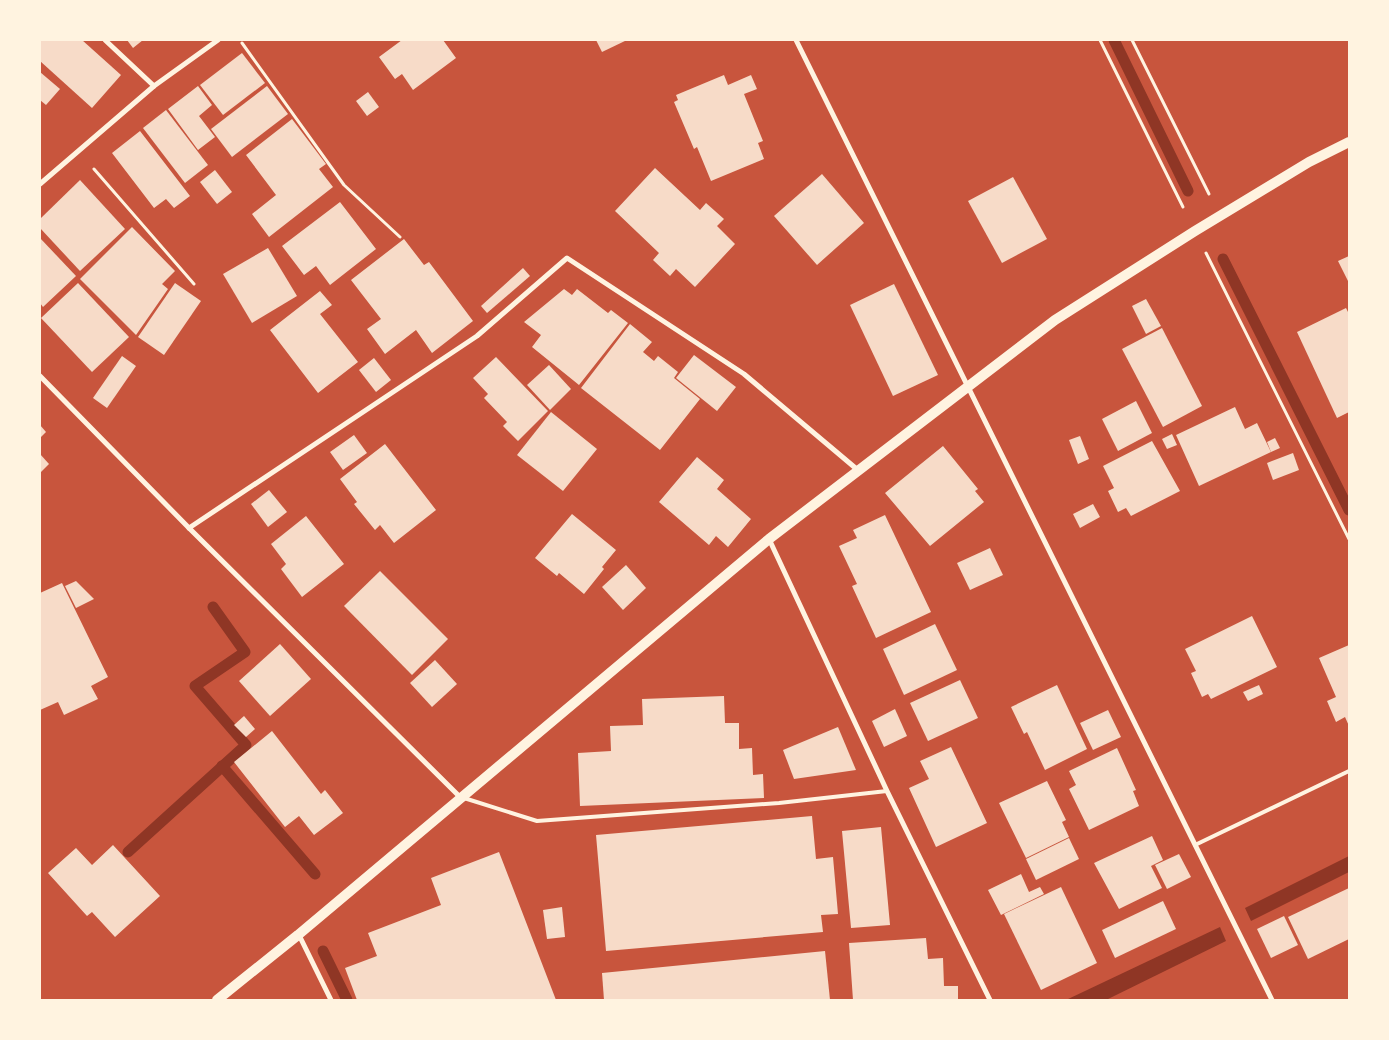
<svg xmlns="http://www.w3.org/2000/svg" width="1389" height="1040" font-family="Jost,sans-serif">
<rect width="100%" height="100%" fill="#c8553d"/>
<g fill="#8f3625">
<polygon points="1349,856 1349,872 1251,921 1245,908"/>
<polygon points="1220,927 1226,941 1106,1000 1066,1000"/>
</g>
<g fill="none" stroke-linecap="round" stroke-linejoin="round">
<g stroke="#8f3625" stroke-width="11">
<polyline points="1114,40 1188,191"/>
<polyline points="1223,259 1349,510"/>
<polyline points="222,766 315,874"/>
<polyline points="128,852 246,745 195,686 245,652 213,607"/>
<polyline points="323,951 347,1000"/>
</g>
</g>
<g fill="#f7dbc8">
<polygon points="40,40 82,40 121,75 92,108 40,61"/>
<polygon points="127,40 143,40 133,48"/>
<polygon points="402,40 443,40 456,58 413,90 402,74 395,79 379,57"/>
<polygon points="596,40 627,40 602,52"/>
<polygon points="242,53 265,83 223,115 200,85"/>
<polygon points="40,72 60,89 46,105 40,100"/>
<polygon points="724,75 728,85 751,75 757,89 744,94 763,141 758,143 764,159 711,181 697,147 694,149 674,102 678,100 676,95"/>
<polygon points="198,86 212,105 199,116 215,137 198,150 168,109"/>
<polygon points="267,86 288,114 232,157 211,129"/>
<polygon points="368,92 379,107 367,116 356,101"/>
<polygon points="166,110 208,165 185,183 143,128"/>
<polygon points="292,119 326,164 319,169 333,187 269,237 252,214 276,195 246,155"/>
<polygon points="140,131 190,196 174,208 166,199 154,208 112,153"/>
<polygon points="655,168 700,210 706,203 724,219 717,226 735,244 695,287 676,269 670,276 653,260 659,253 615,211"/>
<polygon points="215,170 232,192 217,204 200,182"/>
<polygon points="822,174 864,223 817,265 774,216"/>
<polygon points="1013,177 1047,239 1002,263 968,201"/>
<polygon points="80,180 125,229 80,271 40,228 40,219"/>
<polygon points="340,202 376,249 330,285 316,266 304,275 282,246"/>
<polygon points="132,227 175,271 162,284 168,289 136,335 80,279"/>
<polygon points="40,238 76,276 43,307 40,303"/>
<polygon points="404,239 424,265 429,262 473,321 432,353 416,330 385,354 367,329 381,319 351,280"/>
<polygon points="268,248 297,296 252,323 223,274"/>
<polygon points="1349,256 1349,283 1338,261"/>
<polygon points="523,268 530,276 487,313 481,306"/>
<polygon points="78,283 129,337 92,372 41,318"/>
<polygon points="175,283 201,301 164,355 138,337"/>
<polygon points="894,284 938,375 893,396 850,305"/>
<polygon points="564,289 572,295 577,289 608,313 611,310 628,323 579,385 532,347 541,335 524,322"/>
<polygon points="320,291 332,305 320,314 358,362 318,393 270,330"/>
<polygon points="1146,299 1161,326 1146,334 1132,306"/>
<polygon points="1346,308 1349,314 1349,412 1337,418 1297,332"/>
<polygon points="630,324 652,342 643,352 654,361 658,356 678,372 674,378 700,399 660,450 581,388"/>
<polygon points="1162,328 1202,406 1163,427 1122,349"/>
<polygon points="694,355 736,387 717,411 676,378"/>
<polygon points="122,356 136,366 107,408 93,398"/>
<polygon points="496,357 548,411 518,441 503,426 507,422 484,398 488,394 473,378"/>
<polygon points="374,358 391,380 376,392 359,370"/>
<polygon points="549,365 571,389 550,410 527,385"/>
<polygon points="1136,401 1152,433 1118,451 1102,419"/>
<polygon points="1235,407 1245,429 1257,423 1271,452 1199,486 1176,435"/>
<polygon points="551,412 597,449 563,491 517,455"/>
<polygon points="40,425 46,432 40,438"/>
<polygon points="1172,434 1177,445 1167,449 1162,439"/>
<polygon points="354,435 367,453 343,470 330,452"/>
<polygon points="1080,436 1089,459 1078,464 1069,440"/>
<polygon points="1275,438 1280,448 1271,452 1267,442"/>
<polygon points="1152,441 1180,491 1131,516 1126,508 1118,512 1108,491 1114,488 1103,466"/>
<polygon points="385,444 436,510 394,543 380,525 375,530 354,504 357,502 340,479"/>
<polygon points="943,446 978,489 975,491 984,502 930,546 885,493"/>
<polygon points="1293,453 1299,470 1273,480 1267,463"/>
<polygon points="40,454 49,464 40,473"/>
<polygon points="697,457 724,480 717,489 751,519 728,547 716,536 709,545 659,502"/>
<polygon points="269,490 287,512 268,527 251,504"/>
<polygon points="1093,504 1100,517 1080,528 1073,514"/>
<polygon points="572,514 616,550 602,567 604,569 584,594 559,573 557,576 535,558"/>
<polygon points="885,515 931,612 876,638 852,586 857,584 839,546 857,538 853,530"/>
<polygon points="306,516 344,564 302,597 281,569 286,564 271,544"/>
<polygon points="990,548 1003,575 970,590 957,563"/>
<polygon points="626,565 646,588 623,610 602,587"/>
<polygon points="380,571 448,639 412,675 344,606"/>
<polygon points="76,581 94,599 76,608 65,586"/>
<polygon points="62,583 108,677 91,686 98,699 64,715 58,702 40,710 40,593"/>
<polygon points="1252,616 1277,667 1211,699 1208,694 1202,697 1191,673 1196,671 1185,649"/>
<polygon points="935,624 957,670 904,695 883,649"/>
<polygon points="280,644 311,679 270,716 239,681"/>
<polygon points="1349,645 1349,726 1345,717 1336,722 1327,701 1336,697 1319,658"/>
<polygon points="435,660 457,684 432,707 410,683"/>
<polygon points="960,680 978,718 928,741 910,703"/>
<polygon points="1057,685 1087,749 1045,770 1027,732 1024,734 1011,707"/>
<polygon points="1259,685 1263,694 1248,701 1243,692"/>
<polygon points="724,696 725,723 739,723 739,749 752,748 753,775 763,774 764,798 580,806 578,753 611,751 610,726 643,725 642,699"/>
<polygon points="895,709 907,736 884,747 872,721"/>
<polygon points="1108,710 1121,737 1093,750 1080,723"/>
<polygon points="244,716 255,729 246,737 234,725"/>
<polygon points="838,727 856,770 794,779 783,750"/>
<polygon points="272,731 321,794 325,790 343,813 314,835 299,816 285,827 234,762"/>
<polygon points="951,747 987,823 936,847 909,788 929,779 920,761"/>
<polygon points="1117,748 1136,790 1133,791 1139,806 1089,830 1069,789 1076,785 1069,771"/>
<polygon points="1047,781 1066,820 1062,822 1069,837 1026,858 999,803"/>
<polygon points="812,816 816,859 833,857 838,914 821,915 823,932 606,951 596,835"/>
<polygon points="881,827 890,925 851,928 842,831"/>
<polygon points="1152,836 1163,860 1151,866 1162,888 1119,909 1094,863"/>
<polygon points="1069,838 1079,859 1036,880 1026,859"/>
<polygon points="113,845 160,896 115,937 92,912 87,916 48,873 76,848 92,865"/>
<polygon points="499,852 556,1000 357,1000 345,968 377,956 368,933 441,905 431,878"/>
<polygon points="1179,854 1191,877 1167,889 1155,865"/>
<polygon points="1021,874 1029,892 1040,887 1044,894 1001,915 988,890"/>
<polygon points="1061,887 1097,963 1041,990 1004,914"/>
<polygon points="1349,888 1349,939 1308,959 1288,917"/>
<polygon points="1163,901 1176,929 1115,958 1102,930"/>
<polygon points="562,907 565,937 547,939 543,910"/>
<polygon points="1284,916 1298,945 1271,958 1257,929"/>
<polygon points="926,938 928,959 943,958 944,986 958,986 958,1000 853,1000 849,943"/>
<polygon points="825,951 830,1000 604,1000 602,973"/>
</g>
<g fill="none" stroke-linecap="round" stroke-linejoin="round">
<g stroke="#fff3e0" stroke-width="3">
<polyline points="1100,40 1183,207"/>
<polyline points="1132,40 1209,194"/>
<polyline points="242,43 344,185 400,237"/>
<polyline points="94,169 194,284"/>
<polyline points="1206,253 1349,539"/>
</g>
<g stroke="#fff3e0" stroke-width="4">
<polyline points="464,798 537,821 779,803 887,791"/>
<polyline points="1195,845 1349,771"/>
</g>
<g stroke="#fff3e0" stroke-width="5">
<polyline points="105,40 154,86"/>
<polyline points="796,40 1272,1000"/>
<polyline points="40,184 154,86 218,40"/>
<polyline points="40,376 189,528 460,797"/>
<polyline points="189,528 477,336 567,258 744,374 859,471"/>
<polyline points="769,539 887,791 990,1000"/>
<polyline points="299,935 331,1000"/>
</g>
<polyline stroke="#fff3e0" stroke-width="10" points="217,1000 298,935 769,539 1055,320 1195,231 1309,162 1349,142"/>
</g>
<rect width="1389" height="1040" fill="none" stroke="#fff3e0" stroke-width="82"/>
</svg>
